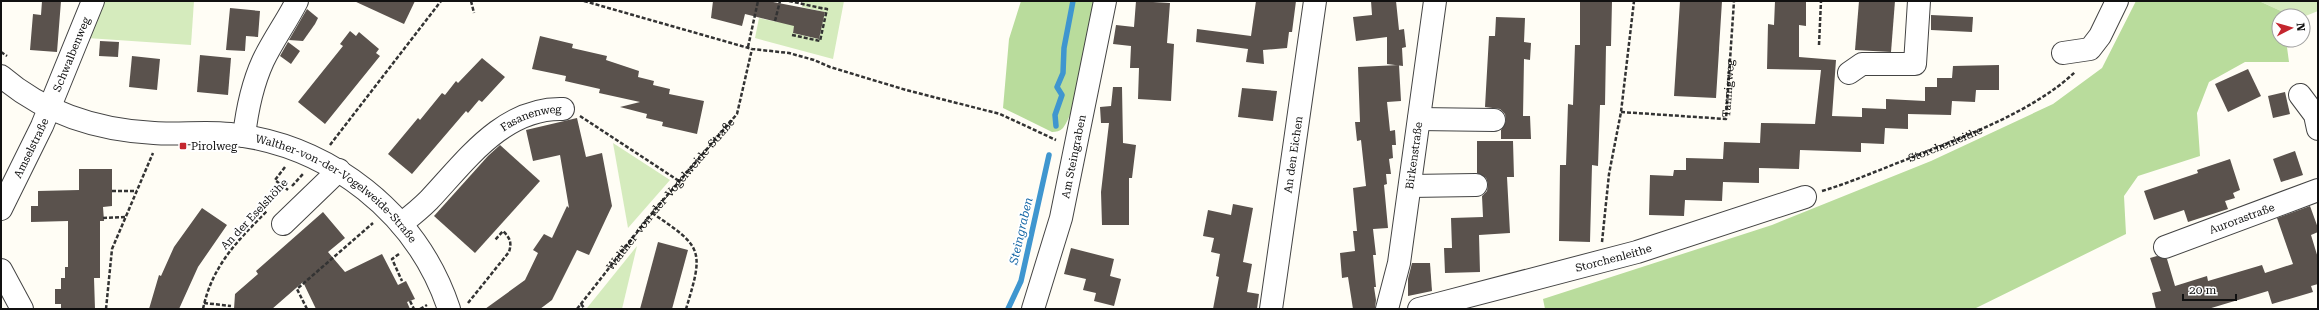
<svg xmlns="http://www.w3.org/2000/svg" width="2319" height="310" font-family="'Roboto Serif',serif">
<rect width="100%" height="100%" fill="#fffdf5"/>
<g fill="#d5ebbd">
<polygon points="102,1 194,1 191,45 87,38"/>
<polygon points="803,1 844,1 833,59 755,38 759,18 777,22 797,14 793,33 819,39 825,12 802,7"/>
<polygon points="2259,1 2318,1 2318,11 2303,17 2282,16 2281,11"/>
<polygon points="613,143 670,180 628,228"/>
<polygon points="637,246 622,309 588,309 587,308"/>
</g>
<g fill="#b9dc9c">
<path d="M1021,1H1095C1090,27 1078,111 1063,128C1060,131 1056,132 1052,132L1003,108L1009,39Z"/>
<polygon points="2136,1 2259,1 2281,11 2282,16 2279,16 2279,40 2286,40 2289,62 2245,62 2209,82 2197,113 2200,156 2138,176 2124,196 2126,234 1974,309 1545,309 1543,299 1772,225 1931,161 2053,104 2102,68"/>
</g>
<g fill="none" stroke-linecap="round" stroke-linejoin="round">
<g stroke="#3f96cf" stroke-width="5.5">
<polyline points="1056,126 1055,115 1062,95 1057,87 1063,73 1064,48 1073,1"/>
<polyline points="1008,309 1021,281 1049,155"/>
</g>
</g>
<g fill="#5a524d">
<polygon points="42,1 61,1 57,52 30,50 33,14 41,15"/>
<polygon points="354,1 415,1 404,24"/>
<polygon points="713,1 768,1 825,12 819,39 793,33 794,26 745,14 742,26 711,18"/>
<polygon points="1136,1 1170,3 1167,43 1174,44 1171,101 1138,99 1139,68 1130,68 1131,46 1113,44 1116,25 1134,27"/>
<polygon points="1256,1 1296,1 1292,32 1289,32 1287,48 1263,50 1264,64 1246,62 1248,49 1196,42 1197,29 1251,36"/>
<polygon points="1371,1 1396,1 1399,30 1404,29 1406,47 1402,48 1403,66 1387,64 1387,37 1356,41 1353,17 1372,15"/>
<polygon points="1580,1 1612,1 1611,46 1606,46 1605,105 1600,105 1598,166 1592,165 1590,242 1559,241 1560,165 1566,165 1568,104 1573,105 1575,45 1580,45"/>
<polygon points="1680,1 1722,1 1716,98 1674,96"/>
<polygon points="1775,1 1806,1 1806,26 1799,25 1799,57 1836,60 1832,116 1862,117 1862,108 1886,109 1886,99 1925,101 1925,87 1937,87 1937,78 1952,78 1953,66 1999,65 1999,90 1976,90 1975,102 1952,101 1951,115 1908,114 1908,129 1885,128 1884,144 1861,143 1861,152 1800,150 1799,169 1759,168 1759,183 1723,182 1722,201 1685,200 1684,216 1649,215 1650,175 1673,176 1674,170 1686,170 1686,158 1723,159 1724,142 1760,143 1761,123 1815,124 1821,70 1767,69 1768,24 1774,25"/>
<polygon points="1859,1 1895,1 1891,52 1855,50"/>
<polygon points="230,8 260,11 258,37 246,36 245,51 226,50"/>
<polygon points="307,9 318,18 315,24 303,41 289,40"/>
<polygon points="1931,15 1973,17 1972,32 1931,30"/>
<polygon points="1496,17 1525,18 1524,42 1531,43 1530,60 1524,59 1523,116 1530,116 1531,139 1501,139 1501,130 1506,121 1505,114 1500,109 1485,107 1489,36 1495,36"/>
<polygon points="350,31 356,36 359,32 379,49 376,53 380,56 325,124 298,102 343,46 340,44"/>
<polygon points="540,36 573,44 572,48 607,56 606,60 639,71 638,77 654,81 653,85 670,89 669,94 704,101 697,134 662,126 663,122 646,118 647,114 620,107 640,102 599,93 600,89 565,81 566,76 532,69"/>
<polygon points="100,41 119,42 118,57 99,56"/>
<polygon points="288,42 300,51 291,64 280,56"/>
<polygon points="200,55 231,58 228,95 197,92"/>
<polygon points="132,56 160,59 157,90 129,87"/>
<polygon points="482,58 505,77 482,102 479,100 468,113 466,111 412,174 388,154 418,118 420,120 442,93 445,95 456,81 458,83"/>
<polygon points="1399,65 1401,101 1387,102 1390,131 1395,130 1396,145 1392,145 1393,158 1389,159 1391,174 1386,174 1387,184 1384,185 1388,228 1373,229 1376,255 1373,255 1376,287 1374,287 1376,300 1375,309 1353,309 1348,277 1342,278 1340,253 1355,251 1353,231 1357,231 1353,188 1366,186 1361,140 1357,141 1355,122 1360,122 1358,67"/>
<polygon points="2248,69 2261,96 2228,112 2215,84"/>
<polygon points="1113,87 1122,87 1123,143 1136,145 1132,178 1129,178 1129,225 1102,225 1101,192 1109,123 1101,123 1100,107 1111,106"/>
<polygon points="1242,88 1277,91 1273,121 1238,117"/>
<polygon points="2285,92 2290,114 2273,118 2268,96"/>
<polygon points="577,118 586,157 602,153 612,206 589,255 577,250 552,300 540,309 485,309 525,280 538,253 533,250 544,234 552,238 567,206 569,208 560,155 533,161 526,130"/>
<polygon points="1477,141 1513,141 1514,177 1507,177 1510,233 1479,235 1480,272 1445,273 1444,248 1452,248 1451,218 1483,217 1482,196 1487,191 1488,184 1486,178 1477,173"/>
<polygon points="500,145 540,181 475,253 434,216 488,156"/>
<polygon points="2295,151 2303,175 2281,182 2273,159"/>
<polygon points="2230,159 2240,190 2233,193 2235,198 2225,201 2228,209 2188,222 2184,210 2154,220 2144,191 2198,173 2197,170"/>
<polygon points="79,169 112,169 112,206 103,207 104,221 100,221 100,278 94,278 95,309 61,309 61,304 55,304 55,289 61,289 61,278 65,278 65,267 68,267 68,221 31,222 31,206 38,206 38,191 79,190"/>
<polygon points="1233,204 1253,208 1243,262 1252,264 1247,292 1259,294 1257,309 1213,309 1219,277 1216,276 1220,254 1211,252 1214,238 1203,236 1208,210 1231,215"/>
<polygon points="2310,206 2318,228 2318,232 2311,235 2318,258 2318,284 2311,286 2313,292 2272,304 2268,291 2208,309 2156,309 2152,293 2161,291 2150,258 2157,256 2167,259 2175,286 2207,276 2208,281 2262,265 2265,273 2293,264 2277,218"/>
<polygon points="202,208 227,225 198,267 179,309 149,309 159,275 161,276 174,247"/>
<polygon points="323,212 345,238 328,252 345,272 382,254 398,285 406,281 415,299 407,302 410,309 316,309 303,282 272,309 234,309 235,294 258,274 256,271"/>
<polygon points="658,242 688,250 672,309 640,309"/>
<polygon points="1071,248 1114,259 1110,276 1121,279 1114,306 1094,301 1096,293 1083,290 1086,279 1064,274"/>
<polygon points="1412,263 1430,263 1432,291 1408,296 1408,279"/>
</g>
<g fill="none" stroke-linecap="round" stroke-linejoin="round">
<defs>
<g id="minor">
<polyline points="2063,53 2090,49 2100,36 2117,1"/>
<polyline points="1849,73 1862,64 1915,64 1919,1"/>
<path id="s4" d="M1,76C44,113 98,130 154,133C179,135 204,131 230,134C330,145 417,213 449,309"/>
<polyline points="2300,95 2315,115 2318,129"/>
<polyline points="1419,119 1494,120"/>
<path d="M244,136C247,110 252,85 263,61C273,40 287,21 297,1"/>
<polyline points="1410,186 1476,185"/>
<path id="s5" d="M1,209L42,126L93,1"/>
<polyline points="283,224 339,170"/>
<path id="s6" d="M401,224C410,217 420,209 429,200C465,162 503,107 563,109"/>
<path id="s7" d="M2165,247L2318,190"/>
<polyline points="1,270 22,309"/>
<path id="s8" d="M1033,309L1061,218L1105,1"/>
<path id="s9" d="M1271,309L1315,1"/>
<path id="s10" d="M1387,309L1399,263L1435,1"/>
<path id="s11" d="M1419,309L1637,252L1805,197"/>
</g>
</defs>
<use href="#minor" stroke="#444" stroke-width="24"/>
<g stroke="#333" stroke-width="2.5" stroke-dasharray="4 2" stroke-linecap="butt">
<polyline points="471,1 474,13"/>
<polyline points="584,1 752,49 789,53 814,60 830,67 906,90 1000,114 1056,140"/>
<polyline points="789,1 821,8 821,11"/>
<polyline points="775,21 780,1"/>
<polyline points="792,35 820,41 827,9 821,8"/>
<polyline points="1819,45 1821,1"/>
<polyline points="748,47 758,1"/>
<polyline points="1,52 7,56"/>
<path id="s1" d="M1621,112L1726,119L1734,1"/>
<polyline points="580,116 679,181"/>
<polyline points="330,145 441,1"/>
<polyline points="285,167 275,180 288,190"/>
<polyline points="292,186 303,174"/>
<polyline points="112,191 137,191"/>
<path id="s2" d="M1822,191C1849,183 1874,172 1900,162C1956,140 2032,113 2075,72"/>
<path d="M652,213C703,247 704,250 686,309"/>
<polyline points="103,218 126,217"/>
<polyline points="1602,242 1609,174 1621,112 1634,1"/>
<polyline points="399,254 392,259 402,281"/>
<polyline points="410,301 414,309"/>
<polyline points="204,303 231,306"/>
<path d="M468,303L509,252C512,242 510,238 503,231L495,240"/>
<polyline points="581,304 585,309"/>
<polyline points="106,309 112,249 153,153"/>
<path d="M203,309C212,266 237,241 267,211"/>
<polyline points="307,309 297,289 373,223"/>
<polyline points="420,309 427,305"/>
<path id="s3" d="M577,309L652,213L737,114L752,49"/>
</g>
<use href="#minor" stroke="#fff" stroke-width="22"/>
</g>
<rect fill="#c4262e" stroke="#fff" stroke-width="1.5" x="179" y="142" width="8" height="8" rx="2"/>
<g text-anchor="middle" stroke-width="4" stroke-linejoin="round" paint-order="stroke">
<g font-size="11" fill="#111" stroke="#fff">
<text dy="4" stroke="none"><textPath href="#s5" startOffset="170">Schwalbenweg</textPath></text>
<text dy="4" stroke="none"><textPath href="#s1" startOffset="136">Tannigweg</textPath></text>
<text dy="4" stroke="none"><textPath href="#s6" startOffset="171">Fasanenweg</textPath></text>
<text dy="4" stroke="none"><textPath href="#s2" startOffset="132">Storchenleithe</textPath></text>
<text dy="4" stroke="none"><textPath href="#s5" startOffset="68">Amselstraße</textPath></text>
<text dy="4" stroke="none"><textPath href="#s9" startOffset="156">An den Eichen</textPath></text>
<text dy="4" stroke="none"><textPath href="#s8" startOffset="158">Am Steingraben</textPath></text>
<text dy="4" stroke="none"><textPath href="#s10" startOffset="156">Birkenstraße</textPath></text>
<text dy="4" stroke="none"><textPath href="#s4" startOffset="365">Walther-von-der-Vogelweide-Straße</textPath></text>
<text dy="4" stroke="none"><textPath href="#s3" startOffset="148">Walther-von-der-Vogelweide-Straße</textPath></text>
<text transform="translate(254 214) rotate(-47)" y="4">An der Eselshöhe</text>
<text dy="4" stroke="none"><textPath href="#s7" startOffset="82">Aurorastraße</textPath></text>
<text dy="4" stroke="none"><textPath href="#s11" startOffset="201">Storchenleithe</textPath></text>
</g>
<g font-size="11" fill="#111" stroke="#fff" text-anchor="start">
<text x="191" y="150">Pirolweg</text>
</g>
<g font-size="12" font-style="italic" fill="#1768a6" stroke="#fff">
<text transform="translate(1021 231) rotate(-77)" y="4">Steingraben</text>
</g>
</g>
<rect width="2319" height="310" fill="none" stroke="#111111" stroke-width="4"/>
<g transform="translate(2291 28) rotate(84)"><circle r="19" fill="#ffffff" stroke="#a0a0a0"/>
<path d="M0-3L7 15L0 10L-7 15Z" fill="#c4262e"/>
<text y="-6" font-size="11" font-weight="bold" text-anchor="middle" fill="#111111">N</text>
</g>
<path d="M2183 294v6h53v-6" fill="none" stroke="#111111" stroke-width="2"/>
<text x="2189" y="294" font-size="12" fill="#111111" stroke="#ffffff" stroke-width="3" paint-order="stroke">20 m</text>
</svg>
